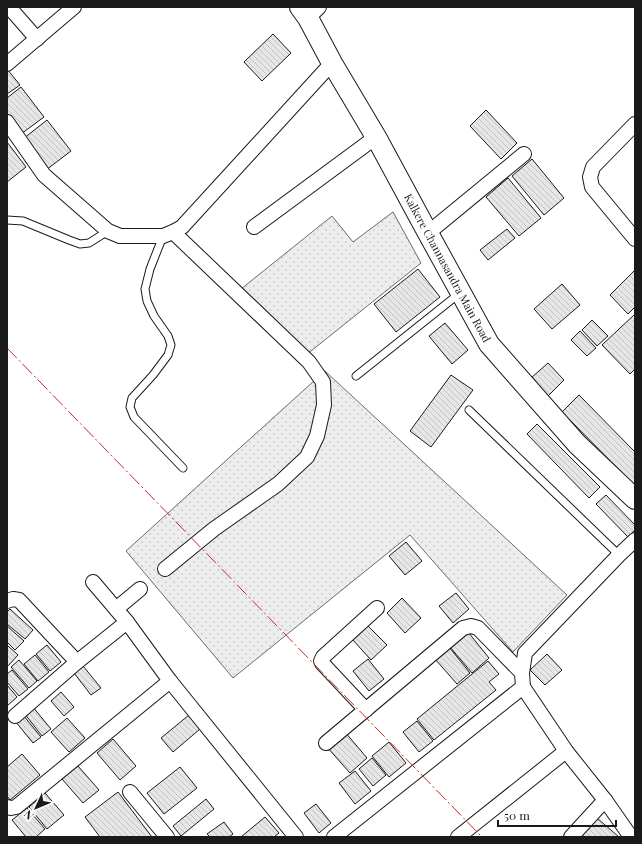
<svg xmlns="http://www.w3.org/2000/svg" width="642" height="844" font-family="'Playfair Display',serif">
<defs>
<pattern id="green-dots" width="8" height="8" patternUnits="userSpaceOnUse"><rect width="8" height="8" fill="#ededed"/><path d="M2 2h.1M6 6h.1" fill="none" stroke="#cbcbcb" stroke-width="1.8" stroke-linecap="round"/></pattern>
<pattern id="building-back-hatch" width="6" height="6" patternUnits="userSpaceOnUse"><rect width="6" height="6" fill="#e6e6e6"/><path d="M-1 5l2 2M0 0l6 6M5-1l2 2" fill="none" stroke="#c5c5c5"/></pattern>
</defs>
<rect width="100%" height="100%" fill="#fff"/>
<g fill="url(#green-dots)" stroke="#6a6a6a">
<polygon points="393,212 421,263 306,355 241,289 332,216 353,242"/>
<polygon points="325,371 567,595 513,652 410,535 233,678 126,551"/>
</g>
<g fill="url(#building-back-hatch)" stroke="#1a1a1a">
<polygon points="273,34 291,53 262,81 244,62"/>
<polygon points="7,69 20,85 7,94"/>
<polygon points="21,87 44,117 21,134 7,117 7,98"/>
<polygon points="486,110 517,143 501,159 470,126"/>
<polygon points="47,120 71,151 46,170 23,139"/>
<polygon points="7,142 26,167 7,182"/>
<polygon points="532,159 564,198 544,215 512,176"/>
<polygon points="508,178 541,218 519,236 486,197"/>
<polygon points="507,229 515,238 488,260 480,250"/>
<polygon points="418,269 440,297 396,332 374,304"/>
<polygon points="635,270 635,307 628,314 610,295"/>
<polygon points="562,284 580,305 552,329 534,309"/>
<polygon points="635,314 635,369 630,374 602,345"/>
<polygon points="592,320 608,336 597,346 582,330"/>
<polygon points="445,323 468,350 452,364 429,336"/>
<polygon points="580,331 596,348 587,356 571,340"/>
<polygon points="548,363 564,380 548,396 531,378"/>
<polygon points="451,375 473,390 431,447 410,431"/>
<polygon points="579,395 635,452 635,486 562,412"/>
<polygon points="537,424 600,487 589,498 527,434"/>
<polygon points="606,495 635,525 635,530 628,537 596,504"/>
<polygon points="406,542 422,561 405,575 389,556"/>
<polygon points="456,593 469,609 453,623 439,606"/>
<polygon points="402,598 421,618 405,633 387,613"/>
<polygon points="10,609 33,630 25,639 7,624 7,612"/>
<polygon points="7,626 24,641 15,650 7,642"/>
<polygon points="368,626 387,645 371,660 353,640"/>
<polygon points="468,632 489,658 472,673 450,647"/>
<polygon points="7,645 18,655 7,667"/>
<polygon points="47,645 61,662 50,671 36,654"/>
<polygon points="449,647 470,673 457,684 435,659"/>
<polygon points="547,654 562,670 545,685 530,670"/>
<polygon points="35,655 49,672 38,681 24,664"/>
<polygon points="368,659 384,679 369,691 353,671"/>
<polygon points="19,660 37,681 29,688 11,667"/>
<polygon points="488,661 499,674 489,682 496,690 434,740 417,719"/>
<polygon points="83,666 101,688 91,695 74,673"/>
<polygon points="12,670 28,689 19,696 7,682 7,674"/>
<polygon points="7,685 17,697 7,706"/>
<polygon points="61,692 74,707 64,716 51,701"/>
<polygon points="32,706 51,729 42,736 24,713"/>
<polygon points="23,715 41,737 33,743 15,721"/>
<polygon points="189,715 200,729 173,752 161,738"/>
<polygon points="67,718 85,738 69,752 51,732"/>
<polygon points="417,721 433,741 419,752 403,732"/>
<polygon points="345,732 367,758 350,773 327,747"/>
<polygon points="113,739 136,766 120,780 97,753"/>
<polygon points="389,742 406,763 389,777 372,756"/>
<polygon points="22,754 40,775 10,800 7,796 7,767"/>
<polygon points="372,758 386,775 373,786 359,769"/>
<polygon points="78,766 99,790 83,803 62,779"/>
<polygon points="180,767 197,788 164,814 147,793"/>
<polygon points="355,771 371,791 355,804 339,783"/>
<polygon points="118,792 152,837 100,837 85,817"/>
<polygon points="45,793 64,815 47,829 29,807"/>
<polygon points="206,799 214,809 181,836 173,826"/>
<polygon points="316,804 331,823 319,833 304,813"/>
<polygon points="27,808 45,829 36,837 26,837 12,820"/>
<polygon points="265,817 279,833 274,837 241,837"/>
<polygon points="597,818 619,837 581,837"/>
<polygon points="224,822 233,834 229,837 210,837 207,834"/>
</g>
<g fill="none" stroke-linecap="round" stroke-linejoin="round">
<defs>
<g id="service">
<polyline points="7,220 23,221 69,240 80,244 89,243 108,231"/>
<polyline points="163,236 150,269 145,289 147,301 154,316 168,336 171,345 168,355 153,375 132,398 130,407 134,417 183,468"/>
<polyline points="356,376 460,293"/>
<polyline points="469,410 619,555"/>
</g>
<g id="minor">
<polyline points="9,7 37,39"/>
<polyline points="308,18 319,7"/>
<polyline points="7,64 74,7"/>
<polyline points="7,122 44,175 108,231 120,236 163,236 173,232 182,227 332,63"/>
<polyline points="635,124 593,167 590,177 592,187 635,239"/>
<polyline points="254,227 376,137"/>
<polyline points="428,233 524,154"/>
<polyline points="165,569 214,529 278,484 307,457 317,436 324,405 323,382 309,362 173,232"/>
<polyline points="93,582 127,622 170,681 296,837"/>
<polyline points="7,601 13,599 19,600 77,662"/>
<polyline points="116,609 140,589"/>
<polyline points="366,710 322,663 321,661 323,657 377,608"/>
<polyline points="15,716 77,662 127,622"/>
<polyline points="326,743 463,628 471,626 478,628 522,673"/>
<polyline points="130,792 167,837"/>
<polyline points="7,807 11,808 16,807 170,681"/>
<polyline points="334,837 523,687"/>
<polyline points="458,837 566,751"/>
<polyline points="571,837 605,800"/>
<polyline points="631,837 605,800 566,751 523,687 522,673 525,653 619,555 635,540"/>
</g>
<g id="secondary">
<path id="s1" d="M300,7L308,18L332,63L376,137L423,224L489,344L577,444L635,499"/>
</g>
</defs>
<use href="#service" stroke="#1a1a1a" stroke-width="9"/>
<use href="#minor" stroke="#1a1a1a" stroke-width="16"/>
<use href="#secondary" stroke="#1a1a1a" stroke-width="22"/>
<use href="#service" stroke="#fff" stroke-width="7"/>
<use href="#minor" stroke="#fff" stroke-width="14"/>
<use href="#secondary" stroke="#fff" stroke-width="20"/>
<polyline stroke="#c62828" stroke-width="1" stroke-dasharray="14 3 2 3" stroke-linecap="butt" points="7,348 482,837"/>
</g>
<g text-anchor="middle" stroke-width="3" stroke-linejoin="round" paint-order="stroke">
<g font-size="11" fill="#1a1a1a" stroke="#fff">
<text dy="4" stroke="none"><textPath href="#s1" startOffset="300">Kalkere Channasandra Main Road</textPath></text>
</g>
</g>
<rect width="642" height="844" fill="none" stroke="#1a1a1a" stroke-width="16"/>
<g transform="translate(36 808) rotate(226)" stroke="#ffffff" stroke-width="3" paint-order="stroke">
<path d="M0-3L7 15L0 10L-7 15Z" fill="#1a1a1a"/>
<text y="-6" font-size="11" font-weight="bold" text-anchor="middle" fill="#1a1a1a">N</text>
</g>
<path d="M498 820v6h118v-6" fill="none" stroke="#1a1a1a" stroke-width="2"/>
<text x="504" y="820" font-size="12" fill="#1a1a1a" stroke="#ffffff" stroke-width="3" paint-order="stroke">50 m</text>
</svg>
